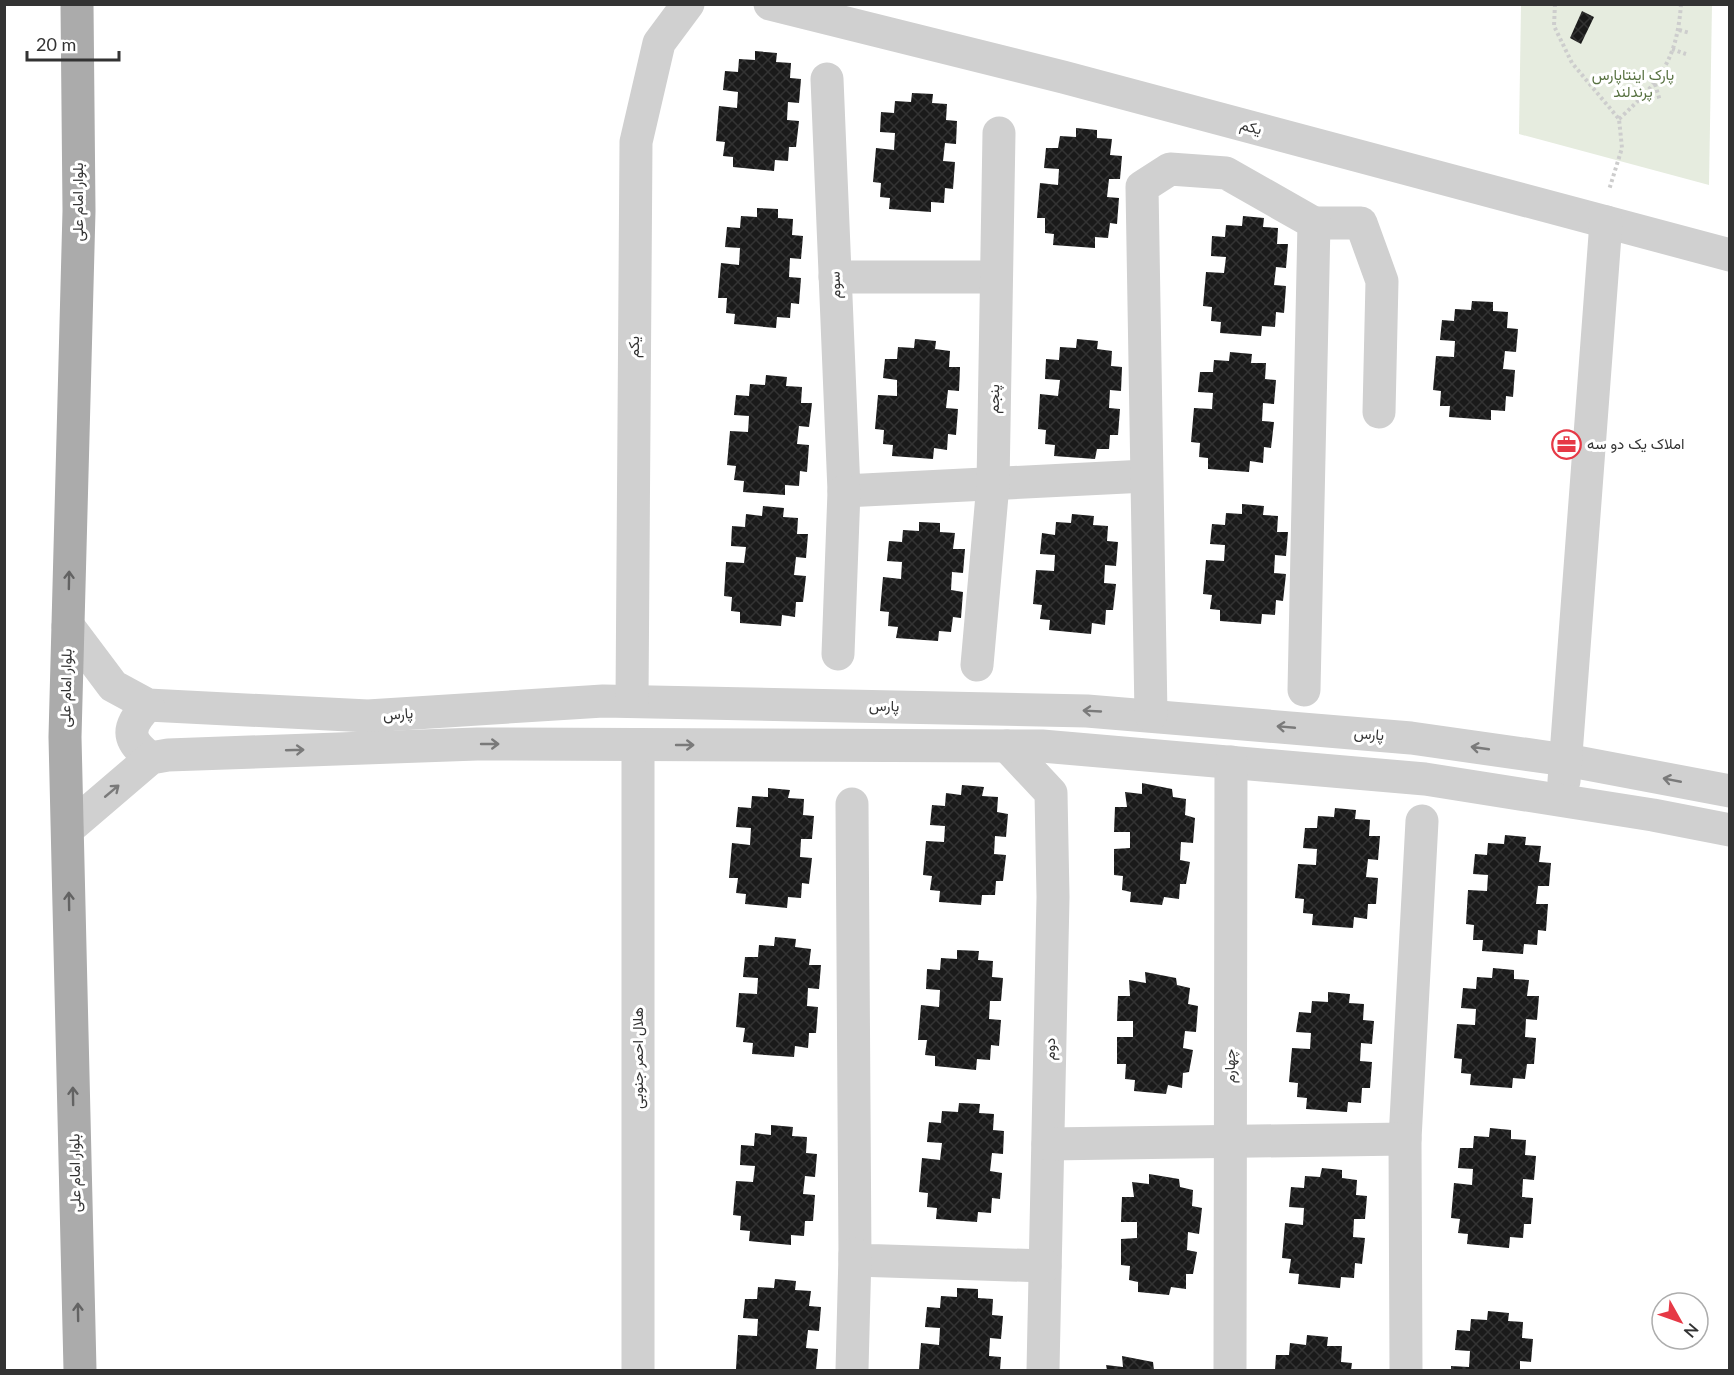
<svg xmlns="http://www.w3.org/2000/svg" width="1734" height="1375" font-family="Lato,Vazirmatn,sans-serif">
<defs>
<pattern id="building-cross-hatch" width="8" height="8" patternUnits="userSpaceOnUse" patternTransform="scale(1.5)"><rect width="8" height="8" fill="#1a1a1a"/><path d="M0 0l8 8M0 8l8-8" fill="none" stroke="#333"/></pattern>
</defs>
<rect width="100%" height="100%" fill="#fff"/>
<polygon fill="#e6ecdf" points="1521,5 1712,5 1709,185 1519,134"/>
<g fill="url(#building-cross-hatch)">
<polygon points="1582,11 1594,17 1581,44 1570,38"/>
<polygon points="755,51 777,53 776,62 791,63 790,78 801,79 799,103 788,102 787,120 799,121 796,147 789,147 788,161 775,160 774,171 733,167 733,157 723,156 725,142 716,141 719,106 737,108 738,92 723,90 725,71 738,72 739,59 755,60"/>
<polygon points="912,93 933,94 932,103 947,104 946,120 957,121 956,144 945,143 943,161 955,162 953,189 945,188 944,203 931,202 931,212 889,209 890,198 880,197 881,183 873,182 876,148 894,150 895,133 880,132 881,112 894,113 895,101 911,102"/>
<polygon points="1076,128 1097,130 1097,138 1112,139 1110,155 1122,156 1120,179 1109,179 1107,197 1119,198 1117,224 1110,223 1108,238 1095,237 1095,248 1053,245 1054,234 1045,233 1045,218 1037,218 1040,183 1058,185 1059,169 1044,168 1046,148 1058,148 1060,136 1076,137"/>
<polygon points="757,208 778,209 778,218 793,219 792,235 803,236 801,259 790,258 789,277 801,278 799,304 791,303 790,318 777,317 776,328 734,324 735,314 726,313 727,298 718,298 721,263 739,265 740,248 725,247 727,227 740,228 741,216 757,217"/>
<polygon points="1243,216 1264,218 1263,227 1278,228 1277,244 1288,244 1286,268 1276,267 1274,285 1286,286 1284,313 1276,312 1275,327 1262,326 1261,336 1220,333 1221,322 1211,321 1212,307 1203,306 1206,272 1224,273 1226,257 1211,256 1212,236 1225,237 1226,225 1242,226"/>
<polygon points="1472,301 1493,302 1493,311 1508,312 1507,328 1518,329 1516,352 1505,351 1503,369 1515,370 1513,397 1506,396 1505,411 1491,410 1491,420 1449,417 1450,406 1440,406 1441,391 1433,390 1436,356 1454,357 1455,341 1440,340 1442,320 1454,321 1455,309 1471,310"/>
<polygon points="915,339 936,341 935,349 950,351 949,367 960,367 959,391 948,390 946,408 958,409 956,435 948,434 947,450 934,448 933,459 892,456 893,445 883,444 884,430 875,429 878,395 897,396 897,380 883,378 885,359 897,359 898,347 914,348"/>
<polygon points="1077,339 1098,341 1097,349 1112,351 1111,366 1122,367 1121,391 1110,390 1109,408 1120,409 1118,435 1110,435 1109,449 1097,449 1095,459 1054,456 1055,445 1045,444 1046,430 1038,429 1040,394 1058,396 1060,380 1045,379 1046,359 1059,360 1060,347 1076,348"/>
<polygon points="1230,352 1252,354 1251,363 1266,363 1265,379 1276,380 1274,404 1263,403 1262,421 1274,422 1271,448 1264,447 1263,463 1250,461 1249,472 1208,469 1208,458 1199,457 1200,443 1191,442 1194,408 1212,409 1213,393 1198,392 1200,372 1213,372 1214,360 1229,361"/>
<polygon points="766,375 787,377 786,386 802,387 801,403 812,403 809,427 799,426 797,444 809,445 807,472 800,471 799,486 785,485 785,495 743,492 744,481 734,480 736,466 727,465 730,431 748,432 749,416 734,415 736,395 749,396 750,384 765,385"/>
<polygon points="1242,504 1264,506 1263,515 1278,516 1277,532 1288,532 1286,556 1275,555 1274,573 1286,574 1283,601 1276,600 1275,615 1262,614 1261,624 1220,621 1220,610 1210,609 1212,595 1203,594 1206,560 1224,561 1225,545 1210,544 1212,524 1225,525 1226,513 1242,514"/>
<polygon points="763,506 784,508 783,517 798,518 797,534 808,534 806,558 796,557 794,575 806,576 803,602 796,602 795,617 782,615 781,626 740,623 740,612 731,611 732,597 724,596 726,562 744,563 746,547 731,546 732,526 745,527 746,514 762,516"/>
<polygon points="1072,514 1094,516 1093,525 1108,526 1107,541 1118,542 1116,566 1105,565 1104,583 1116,584 1113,610 1106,610 1105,625 1092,623 1091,634 1049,630 1050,620 1040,619 1042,605 1033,604 1036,570 1054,571 1055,555 1040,554 1042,533 1055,535 1056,522 1071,523"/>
<polygon points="919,522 940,523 940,532 955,533 953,549 965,549 963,573 952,572 951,590 963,592 961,618 953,617 951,632 939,631 938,641 896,638 898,627 888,626 889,612 880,611 883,577 901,579 902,562 887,561 889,541 902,542 903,530 919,531"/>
<polygon points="1142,783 1172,789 1173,797 1186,799 1185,815 1195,818 1193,843 1181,842 1180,860 1190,862 1186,884 1180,884 1179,899 1164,897 1162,905 1130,902 1131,892 1122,890 1123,876 1114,875 1114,849 1130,848 1130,832 1114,832 1115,807 1127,807 1125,792 1142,794"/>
<polygon points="962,785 984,787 982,796 998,797 997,812 1008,814 1006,837 995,836 994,854 1006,855 1003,881 996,881 995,895 982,895 981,905 939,902 940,891 930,890 932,876 923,875 926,841 944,842 945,826 930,825 932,805 945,806 946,793 961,795"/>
<polygon points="768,788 790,790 788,798 804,799 803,815 814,816 812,839 801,839 800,857 812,858 809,884 802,883 801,898 788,897 787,908 745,904 746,894 736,893 738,878 729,878 732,843 750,845 751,828 736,827 738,807 751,808 752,796 768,797"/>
<polygon points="1335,808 1356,810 1355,819 1370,820 1369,836 1380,836 1378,860 1368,859 1366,877 1378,878 1376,904 1368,904 1367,919 1354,917 1353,928 1312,925 1313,914 1303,913 1304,899 1295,898 1298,864 1316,865 1317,849 1303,848 1305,828 1317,828 1318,816 1334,817"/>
<polygon points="1505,835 1526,837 1525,845 1541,846 1539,862 1551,863 1549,886 1538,886 1536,904 1548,904 1546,931 1538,930 1537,945 1524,944 1523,954 1482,951 1483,940 1473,940 1474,925 1466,924 1468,890 1487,891 1488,875 1473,874 1475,854 1487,855 1488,843 1504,844"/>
<polygon points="775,937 796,939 795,947 811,949 809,965 821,965 819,989 808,988 807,1006 818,1007 816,1033 809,1033 808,1048 795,1046 794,1057 752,1054 753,1043 743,1042 745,1028 736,1027 739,993 757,994 758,978 743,977 745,957 758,957 759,945 774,946"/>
<polygon points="957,950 979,951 978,960 993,961 992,977 1003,978 1001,1001 990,1001 989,1019 1001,1020 999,1046 991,1045 990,1060 977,1059 976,1070 935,1066 935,1056 925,1055 927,1040 918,1040 921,1005 939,1007 940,990 926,989 927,969 940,970 941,958 957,959"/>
<polygon points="1493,968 1514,970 1514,979 1529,980 1527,996 1539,996 1537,1020 1526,1019 1525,1037 1536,1038 1534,1064 1527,1064 1525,1079 1513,1078 1512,1088 1470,1085 1471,1074 1461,1073 1462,1059 1454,1058 1457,1024 1475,1025 1476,1009 1461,1008 1463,988 1476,989 1477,977 1492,978"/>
<polygon points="1145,972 1176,978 1177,985 1190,988 1188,1004 1198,1006 1196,1032 1185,1031 1183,1048 1193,1050 1189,1072 1183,1073 1182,1088 1168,1085 1166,1094 1134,1091 1135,1080 1125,1079 1126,1064 1117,1064 1117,1037 1133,1037 1133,1021 1117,1021 1118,996 1130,996 1129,980 1146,983"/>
<polygon points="1328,992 1350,994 1349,1003 1364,1004 1363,1020 1374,1021 1372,1044 1361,1043 1360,1061 1372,1062 1370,1088 1362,1088 1361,1103 1348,1102 1347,1112 1306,1109 1307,1098 1297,1097 1298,1083 1289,1082 1292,1048 1310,1049 1311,1033 1296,1032 1299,1012 1311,1013 1312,1001 1328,1002"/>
<polygon points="959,1103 980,1104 979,1113 994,1114 993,1130 1004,1131 1003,1154 992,1153 990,1171 1002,1173 1000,1199 992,1198 991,1213 978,1212 977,1222 936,1219 937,1208 927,1207 928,1193 919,1192 922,1158 940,1160 942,1143 927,1142 929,1122 941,1123 942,1111 958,1112"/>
<polygon points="771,1125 793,1127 792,1136 807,1137 806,1153 817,1154 815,1177 805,1176 803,1194 815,1195 813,1221 805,1221 804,1236 791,1235 791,1245 749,1241 750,1231 740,1230 741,1216 733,1215 736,1181 753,1182 755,1166 740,1165 741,1145 754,1146 755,1133 771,1135"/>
<polygon points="1490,1128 1511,1130 1511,1139 1526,1140 1525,1155 1536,1156 1534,1180 1523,1179 1522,1197 1533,1198 1531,1224 1524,1224 1523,1238 1510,1237 1509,1248 1467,1244 1468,1234 1458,1233 1460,1219 1451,1218 1454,1183 1472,1185 1473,1169 1458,1168 1460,1148 1473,1148 1474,1136 1489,1137"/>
<polygon points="1322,1168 1342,1170 1342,1178 1357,1180 1356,1195 1367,1196 1365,1219 1354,1219 1353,1237 1365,1238 1362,1264 1355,1263 1354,1278 1341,1277 1340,1288 1298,1284 1299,1274 1289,1273 1291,1259 1282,1258 1285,1223 1303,1225 1304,1208 1289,1207 1291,1187 1304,1188 1305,1176 1320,1177"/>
<polygon points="1149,1174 1179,1179 1180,1187 1193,1190 1192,1206 1202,1208 1199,1234 1188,1232 1187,1250 1197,1252 1193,1274 1186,1274 1186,1289 1171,1287 1169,1295 1138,1292 1138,1282 1129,1280 1130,1266 1121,1265 1121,1239 1137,1238 1137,1222 1121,1222 1122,1197 1134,1197 1132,1182 1149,1184"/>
<polygon points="775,1279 796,1281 795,1290 811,1291 809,1306 821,1307 819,1331 808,1330 806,1348 818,1349 816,1370 736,1369 738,1335 757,1336 758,1319 743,1318 745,1299 757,1299 758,1287 774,1288"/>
<polygon points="957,1288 978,1289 978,1298 993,1299 992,1315 1003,1316 1001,1339 990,1338 989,1356 1001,1357 1000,1370 919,1370 921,1343 939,1345 940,1328 925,1327 927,1307 940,1308 941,1296 957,1297"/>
<polygon points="1488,1311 1509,1313 1508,1321 1523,1322 1522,1338 1533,1339 1531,1362 1520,1361 1520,1370 1451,1370 1451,1366 1469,1367 1470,1351 1455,1350 1457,1330 1470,1331 1471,1319 1487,1320"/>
<polygon points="1307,1335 1328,1337 1327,1346 1342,1346 1341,1362 1352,1363 1351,1370 1275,1370 1276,1355 1289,1355 1290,1343 1306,1345"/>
<polygon points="1122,1356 1153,1362 1154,1370 1107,1370 1106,1365 1123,1367"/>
</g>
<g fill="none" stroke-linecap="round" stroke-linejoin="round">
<g stroke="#cdcdcd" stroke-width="4" stroke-dasharray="3 3" stroke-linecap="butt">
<polyline points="1555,4 1554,26 1572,63 1619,119 1622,148 1609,190"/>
<polyline points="1679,30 1690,33"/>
<polyline points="1672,49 1686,54"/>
<polyline points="1655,84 1660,101"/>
<path d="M1619,119C1659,82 1677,61 1681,4"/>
</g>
<g stroke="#d0d0d0" stroke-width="33">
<polyline points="770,4 1063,77 1730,255"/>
<polyline points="827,79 844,491 1146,476"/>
<polyline points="1314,223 1361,223 1382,281 1379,412"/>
<polyline points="835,277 996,277"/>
<polyline points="68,626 113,686 148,705 368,716 603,701 1087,711 1411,738 1566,760 1730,791"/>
<polyline points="838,654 844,491"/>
<polyline points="977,665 993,484 999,133"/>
<polyline points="632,701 636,142 659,43 688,4"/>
<path d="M148,705C127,726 125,740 151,758"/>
<polyline points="1151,715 1142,187 1170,169 1226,173 1314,223 1304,690"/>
<polyline points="638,745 638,1370"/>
<polyline points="1007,746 1051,793 1053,897 1043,1370"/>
<polyline points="1564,781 1606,222"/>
<polyline points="852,804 855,1260 1045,1266"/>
<polyline points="68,829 151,758 168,755 477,744 1042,746 1425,779 1653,815 1730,830"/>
<polyline points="1405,1139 1422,821"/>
<polyline points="1048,1144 1405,1139 1406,1370"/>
<polyline points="852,1370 855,1254"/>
<polyline points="1230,1370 1231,762"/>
</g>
<polyline stroke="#ababab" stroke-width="33" points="77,4 79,211 65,737 80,1370"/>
</g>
<defs><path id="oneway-shaft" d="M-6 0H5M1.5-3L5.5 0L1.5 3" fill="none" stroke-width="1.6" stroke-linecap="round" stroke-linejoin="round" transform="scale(1.5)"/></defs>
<g stroke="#636363">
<use href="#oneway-shaft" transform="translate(69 580) rotate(-89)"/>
<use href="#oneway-shaft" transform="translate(69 901) rotate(-91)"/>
<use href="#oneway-shaft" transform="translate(73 1096) rotate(-91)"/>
<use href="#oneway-shaft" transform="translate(78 1312) rotate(-91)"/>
</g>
<g stroke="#7a7a7a">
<use href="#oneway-shaft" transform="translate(1092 711) rotate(-177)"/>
<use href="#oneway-shaft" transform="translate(1286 727) rotate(-175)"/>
<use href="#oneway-shaft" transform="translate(490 744)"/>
<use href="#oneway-shaft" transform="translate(685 745)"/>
<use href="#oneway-shaft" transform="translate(1480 748) rotate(-172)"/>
<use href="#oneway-shaft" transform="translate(295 750) rotate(-2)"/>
<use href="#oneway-shaft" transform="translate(1672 780) rotate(-169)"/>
<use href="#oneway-shaft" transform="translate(112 791) rotate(-40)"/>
</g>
<defs>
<symbol id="office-ring" viewBox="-11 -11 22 22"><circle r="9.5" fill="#fff" stroke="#e63946" stroke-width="1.5"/><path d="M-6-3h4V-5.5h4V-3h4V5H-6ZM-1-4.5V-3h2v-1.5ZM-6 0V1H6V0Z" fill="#e63946"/></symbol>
</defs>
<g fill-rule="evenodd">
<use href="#office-ring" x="1550" y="428" width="33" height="33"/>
</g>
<g text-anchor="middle" stroke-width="6" stroke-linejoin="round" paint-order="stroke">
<g font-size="15" fill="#56703f" stroke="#fff">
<text x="1633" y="80">پارک اینتاپارس<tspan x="1633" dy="17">پرندلند</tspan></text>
</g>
<g font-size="15" fill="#333" stroke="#fff">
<text transform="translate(1251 127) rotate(15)" y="5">یکم</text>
<text transform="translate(78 202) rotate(-90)" y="5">بلوار امام علی</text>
<text transform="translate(835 285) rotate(-92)" y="5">سوم</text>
<text transform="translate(634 347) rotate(-90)" y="5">یکم</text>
<text transform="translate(994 399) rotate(-89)" y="5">پنجم</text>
<text transform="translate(66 688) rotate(-89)" y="5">بلوار امام علی</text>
<text transform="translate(884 706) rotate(1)" y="5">پارس</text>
<text transform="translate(398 714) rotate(-4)" y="5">پارس</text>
<text transform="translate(1369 734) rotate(5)" y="5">پارس</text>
<text transform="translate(1050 1049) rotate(-89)" y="5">دوم</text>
<text transform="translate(638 1058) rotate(-90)" y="5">هلال احمر جنوبی</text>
<text transform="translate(1230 1066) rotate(-90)" y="5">چهارم</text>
<text transform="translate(75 1173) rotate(-91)" y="5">بلوار امام علی</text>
</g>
<g font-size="15" fill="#333" stroke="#fff" text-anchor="start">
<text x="1587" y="449">املاک یک دو سه</text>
</g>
</g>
<rect width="1734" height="1375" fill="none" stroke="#333333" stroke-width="12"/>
<g transform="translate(1680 1321) rotate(130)"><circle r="28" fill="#ffffff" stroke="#adadad" stroke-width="1.5"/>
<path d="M0-4.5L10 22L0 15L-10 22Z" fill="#e63946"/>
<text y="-9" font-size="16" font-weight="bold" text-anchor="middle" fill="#333333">N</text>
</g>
<path d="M27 51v9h92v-9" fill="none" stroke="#333333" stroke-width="3"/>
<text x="36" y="51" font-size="18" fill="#333333" stroke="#ffffff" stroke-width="4.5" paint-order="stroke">20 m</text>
</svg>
